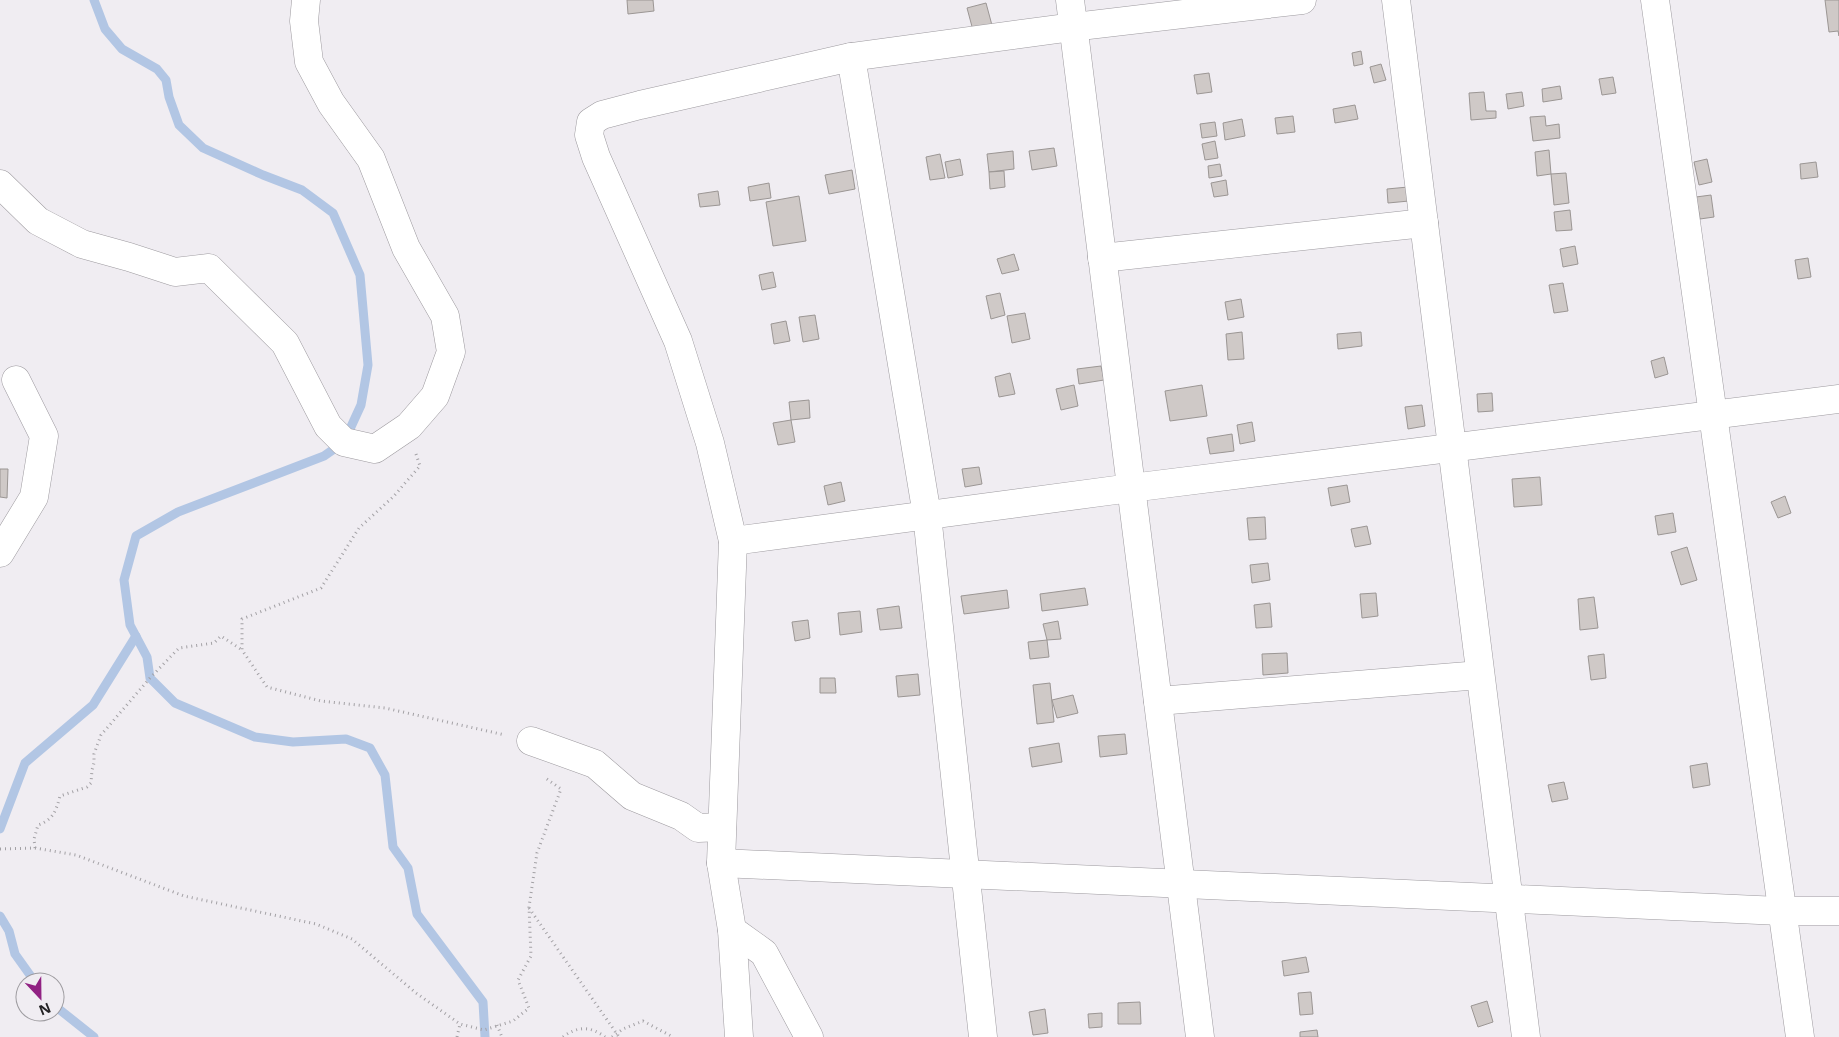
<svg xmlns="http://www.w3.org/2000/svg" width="1839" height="1037" font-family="'Open Sans',sans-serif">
<rect width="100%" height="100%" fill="#f0edf2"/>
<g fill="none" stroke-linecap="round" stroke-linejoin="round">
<g stroke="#b2c6e4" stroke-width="9">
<polyline points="94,0 105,29 122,49 157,69 166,80 169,97 179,125 203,148 263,175 302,190 333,213 360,275 368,365 361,405 344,442 324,456 178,512 136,536 124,580 130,625 147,657 150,678 175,703 255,737 293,742 346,739 370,748 385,775 393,847 408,868 417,914 483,1002 485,1037"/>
<polyline points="0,829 25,763 93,705 136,636"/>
<polyline points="0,916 9,931 15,954 35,982"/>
<polyline points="55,1006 94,1037"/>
</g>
</g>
<g fill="#cfc9c7" stroke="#9b9694">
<polygon points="627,0 653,0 654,11 628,14"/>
<polygon points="1825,0 1839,0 1839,36 1838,31 1829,32"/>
<polygon points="986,3 993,29 974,34 967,8"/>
<polygon points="1361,51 1363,64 1354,66 1352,53"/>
<polygon points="1381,64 1386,80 1374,83 1370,67"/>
<polygon points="1209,73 1212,92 1197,94 1194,75"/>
<polygon points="1613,77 1616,93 1602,95 1599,79"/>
<polygon points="1560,86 1562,99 1543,102 1542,89"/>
<polygon points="1484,92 1486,111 1496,111 1496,118 1471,120 1469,93"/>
<polygon points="1522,92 1524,106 1508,109 1506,94"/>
<polygon points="1355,105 1358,119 1335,123 1333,109"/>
<polygon points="1293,116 1295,132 1277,134 1275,118"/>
<polygon points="1545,116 1546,126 1559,124 1560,138 1533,141 1530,117"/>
<polygon points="1242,119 1245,136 1225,140 1223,123"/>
<polygon points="1215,122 1217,136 1202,138 1200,124"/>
<polygon points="1215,141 1218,158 1205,160 1202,144"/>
<polygon points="1054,148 1057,166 1032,170 1029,151"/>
<polygon points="1549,150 1551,174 1537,176 1535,152"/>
<polygon points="1013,151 1014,169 989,172 987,154"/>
<polygon points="940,154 945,178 930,180 926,157"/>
<polygon points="960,159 963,175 948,178 945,162"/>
<polygon points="1707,159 1712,182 1699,185 1694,162"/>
<polygon points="1816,162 1818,177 1801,179 1800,164"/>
<polygon points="1220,164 1222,176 1209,178 1208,166"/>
<polygon points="852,170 855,189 829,194 825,175"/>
<polygon points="1004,171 1005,187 990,189 989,172"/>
<polygon points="1566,173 1569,203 1554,205 1551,174"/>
<polygon points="1226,180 1228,195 1214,197 1211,183"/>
<polygon points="769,183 771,198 750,201 748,187"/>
<polygon points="1408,187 1409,201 1388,203 1387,189"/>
<polygon points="718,191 720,205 700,207 698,194"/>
<polygon points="1711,195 1714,217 1700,219 1696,197"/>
<polygon points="799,196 806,241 773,246 766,202"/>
<polygon points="1570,210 1572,230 1556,231 1554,212"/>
<polygon points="1575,246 1578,264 1563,267 1560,249"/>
<polygon points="1014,254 1019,270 1002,274 997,259"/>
<polygon points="1808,258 1811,277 1798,279 1795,260"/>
<polygon points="773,272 776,287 762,290 759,275"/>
<polygon points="1563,283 1568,311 1554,313 1549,285"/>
<polygon points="1000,293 1005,315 991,319 986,296"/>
<polygon points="1241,299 1244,317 1228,320 1225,302"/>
<polygon points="1025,313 1030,339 1012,343 1007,316"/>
<polygon points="815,315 819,339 803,342 799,317"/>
<polygon points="786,321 790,341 774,344 771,324"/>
<polygon points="1242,332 1244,359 1228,360 1226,334"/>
<polygon points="1361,332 1362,346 1338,349 1337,334"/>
<polygon points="1664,357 1668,374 1655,378 1651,361"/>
<polygon points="1101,366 1104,380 1079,384 1077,369"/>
<polygon points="1010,373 1015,394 999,397 995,377"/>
<polygon points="1074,385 1078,406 1061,410 1056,389"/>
<polygon points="1202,385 1207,416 1170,421 1165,391"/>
<polygon points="1492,393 1493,411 1478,412 1477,394"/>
<polygon points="809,400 810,418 791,420 789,402"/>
<polygon points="1422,405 1425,426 1408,429 1405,407"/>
<polygon points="791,420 795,442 778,445 773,423"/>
<polygon points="1252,422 1255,441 1240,444 1237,425"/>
<polygon points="1232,434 1234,451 1210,454 1207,438"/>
<polygon points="979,467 982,484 965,487 962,469"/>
<polygon points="0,469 8,469 7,498 0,497"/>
<polygon points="1540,477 1542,505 1514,507 1512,479"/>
<polygon points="841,482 845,501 828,505 824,486"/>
<polygon points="1347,485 1350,502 1331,506 1328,488"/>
<polygon points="1785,496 1791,513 1778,518 1771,502"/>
<polygon points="1673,513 1676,532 1658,535 1655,516"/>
<polygon points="1265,517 1266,539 1249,540 1247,518"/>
<polygon points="1367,526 1371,544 1355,547 1351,529"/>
<polygon points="1687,547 1697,580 1681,585 1671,552"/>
<polygon points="1268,563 1270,580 1252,583 1250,565"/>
<polygon points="1085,588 1088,605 1042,611 1040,594"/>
<polygon points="1007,590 1009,608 964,614 961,596"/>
<polygon points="1376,593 1378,616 1362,618 1360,594"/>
<polygon points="1594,597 1598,628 1580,630 1578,599"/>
<polygon points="1270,603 1272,627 1256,628 1254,605"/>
<polygon points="899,606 902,628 880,630 877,609"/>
<polygon points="860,611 862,632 840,635 838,613"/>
<polygon points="808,620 810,638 795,641 792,622"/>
<polygon points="1058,621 1061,639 1047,640 1043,624"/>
<polygon points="1047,640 1049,657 1030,659 1028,642"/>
<polygon points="1287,653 1288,673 1263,675 1262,654"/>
<polygon points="1604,654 1606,678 1591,680 1588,656"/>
<polygon points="918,674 920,695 898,697 896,676"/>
<polygon points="820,678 835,678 836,693 820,693"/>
<polygon points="1050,683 1054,722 1037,724 1033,685"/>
<polygon points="1073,695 1078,713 1057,718 1052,700"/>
<polygon points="1125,734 1127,754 1100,757 1098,736"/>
<polygon points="1059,743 1062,762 1032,767 1029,748"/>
<polygon points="1707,763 1710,785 1693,788 1690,766"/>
<polygon points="1564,782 1568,799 1552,802 1548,785"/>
<polygon points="1306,957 1309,972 1284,976 1282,961"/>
<polygon points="1311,992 1313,1014 1300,1015 1298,993"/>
<polygon points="1487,1001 1493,1022 1478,1027 1471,1006"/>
<polygon points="1140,1002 1141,1024 1118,1024 1118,1003"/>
<polygon points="1045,1009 1048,1033 1033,1035 1029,1012"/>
<polygon points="1102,1013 1102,1027 1089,1028 1088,1014"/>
<polygon points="1317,1030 1318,1037 1300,1037 1300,1032"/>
</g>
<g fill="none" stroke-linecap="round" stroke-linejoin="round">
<defs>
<g id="street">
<polyline points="1070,0 1200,1037"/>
<polyline points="1396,0 1526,1037"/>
<polyline points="1655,0 1800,1037"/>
<polyline points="851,57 927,515 983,1037"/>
<polyline points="0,184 38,221 82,244 129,257 175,272 209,268 285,343 328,426 344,442 375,449 409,426 435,396 451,352 445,316 406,248 371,159 331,103 309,62 304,21 306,0"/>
<polyline points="1102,258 1424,223"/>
<polyline points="733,541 1131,488 1839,399"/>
<polyline points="0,553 34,497 44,436 16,380"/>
<polyline points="1158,701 1480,675"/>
<polyline points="531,741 595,764 632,796 681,816 698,828 722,827"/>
<polyline points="721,863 1782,911 1839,911"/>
<polyline points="732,930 764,953 809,1037"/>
<polyline points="739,1037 732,930 721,863 733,541 710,443 678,341 596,157 589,135 591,122 602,115 640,105 851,57 1073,27 1302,0"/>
</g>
</defs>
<use href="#street" stroke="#9d9a9f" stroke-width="29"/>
<g stroke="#a3a1a5" stroke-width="3" stroke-dasharray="1 4" stroke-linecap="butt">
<polyline points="416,454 420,466 393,497 359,528 321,588 242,619 242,650 267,687 321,701 385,708 505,735"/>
<path d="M35,848L34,839L38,825C53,820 56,811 60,796L87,787L91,783L92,770L94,763V754L101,735L150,678L179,648L214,643L221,636L242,650"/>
<polyline points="0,849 35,848 76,855 184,896 316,924 352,939 416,993 460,1024 484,1030 513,1021 529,1008 518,980 531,956 529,907 537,853 561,789 544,777"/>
<polyline points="529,908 619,1037"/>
<polyline points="497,1025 502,1037"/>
<polyline points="457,1037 460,1024"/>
<path d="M563,1037C577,1026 591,1026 605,1037"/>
<polyline points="612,1037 623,1029 643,1021 673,1037"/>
</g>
<use href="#street" stroke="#fff" stroke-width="28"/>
</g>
<g transform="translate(40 997) rotate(158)"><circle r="24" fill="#f0edf2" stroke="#9e9ca0"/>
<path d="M0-4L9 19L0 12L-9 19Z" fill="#912283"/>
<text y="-8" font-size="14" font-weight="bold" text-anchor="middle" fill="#242325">N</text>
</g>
</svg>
